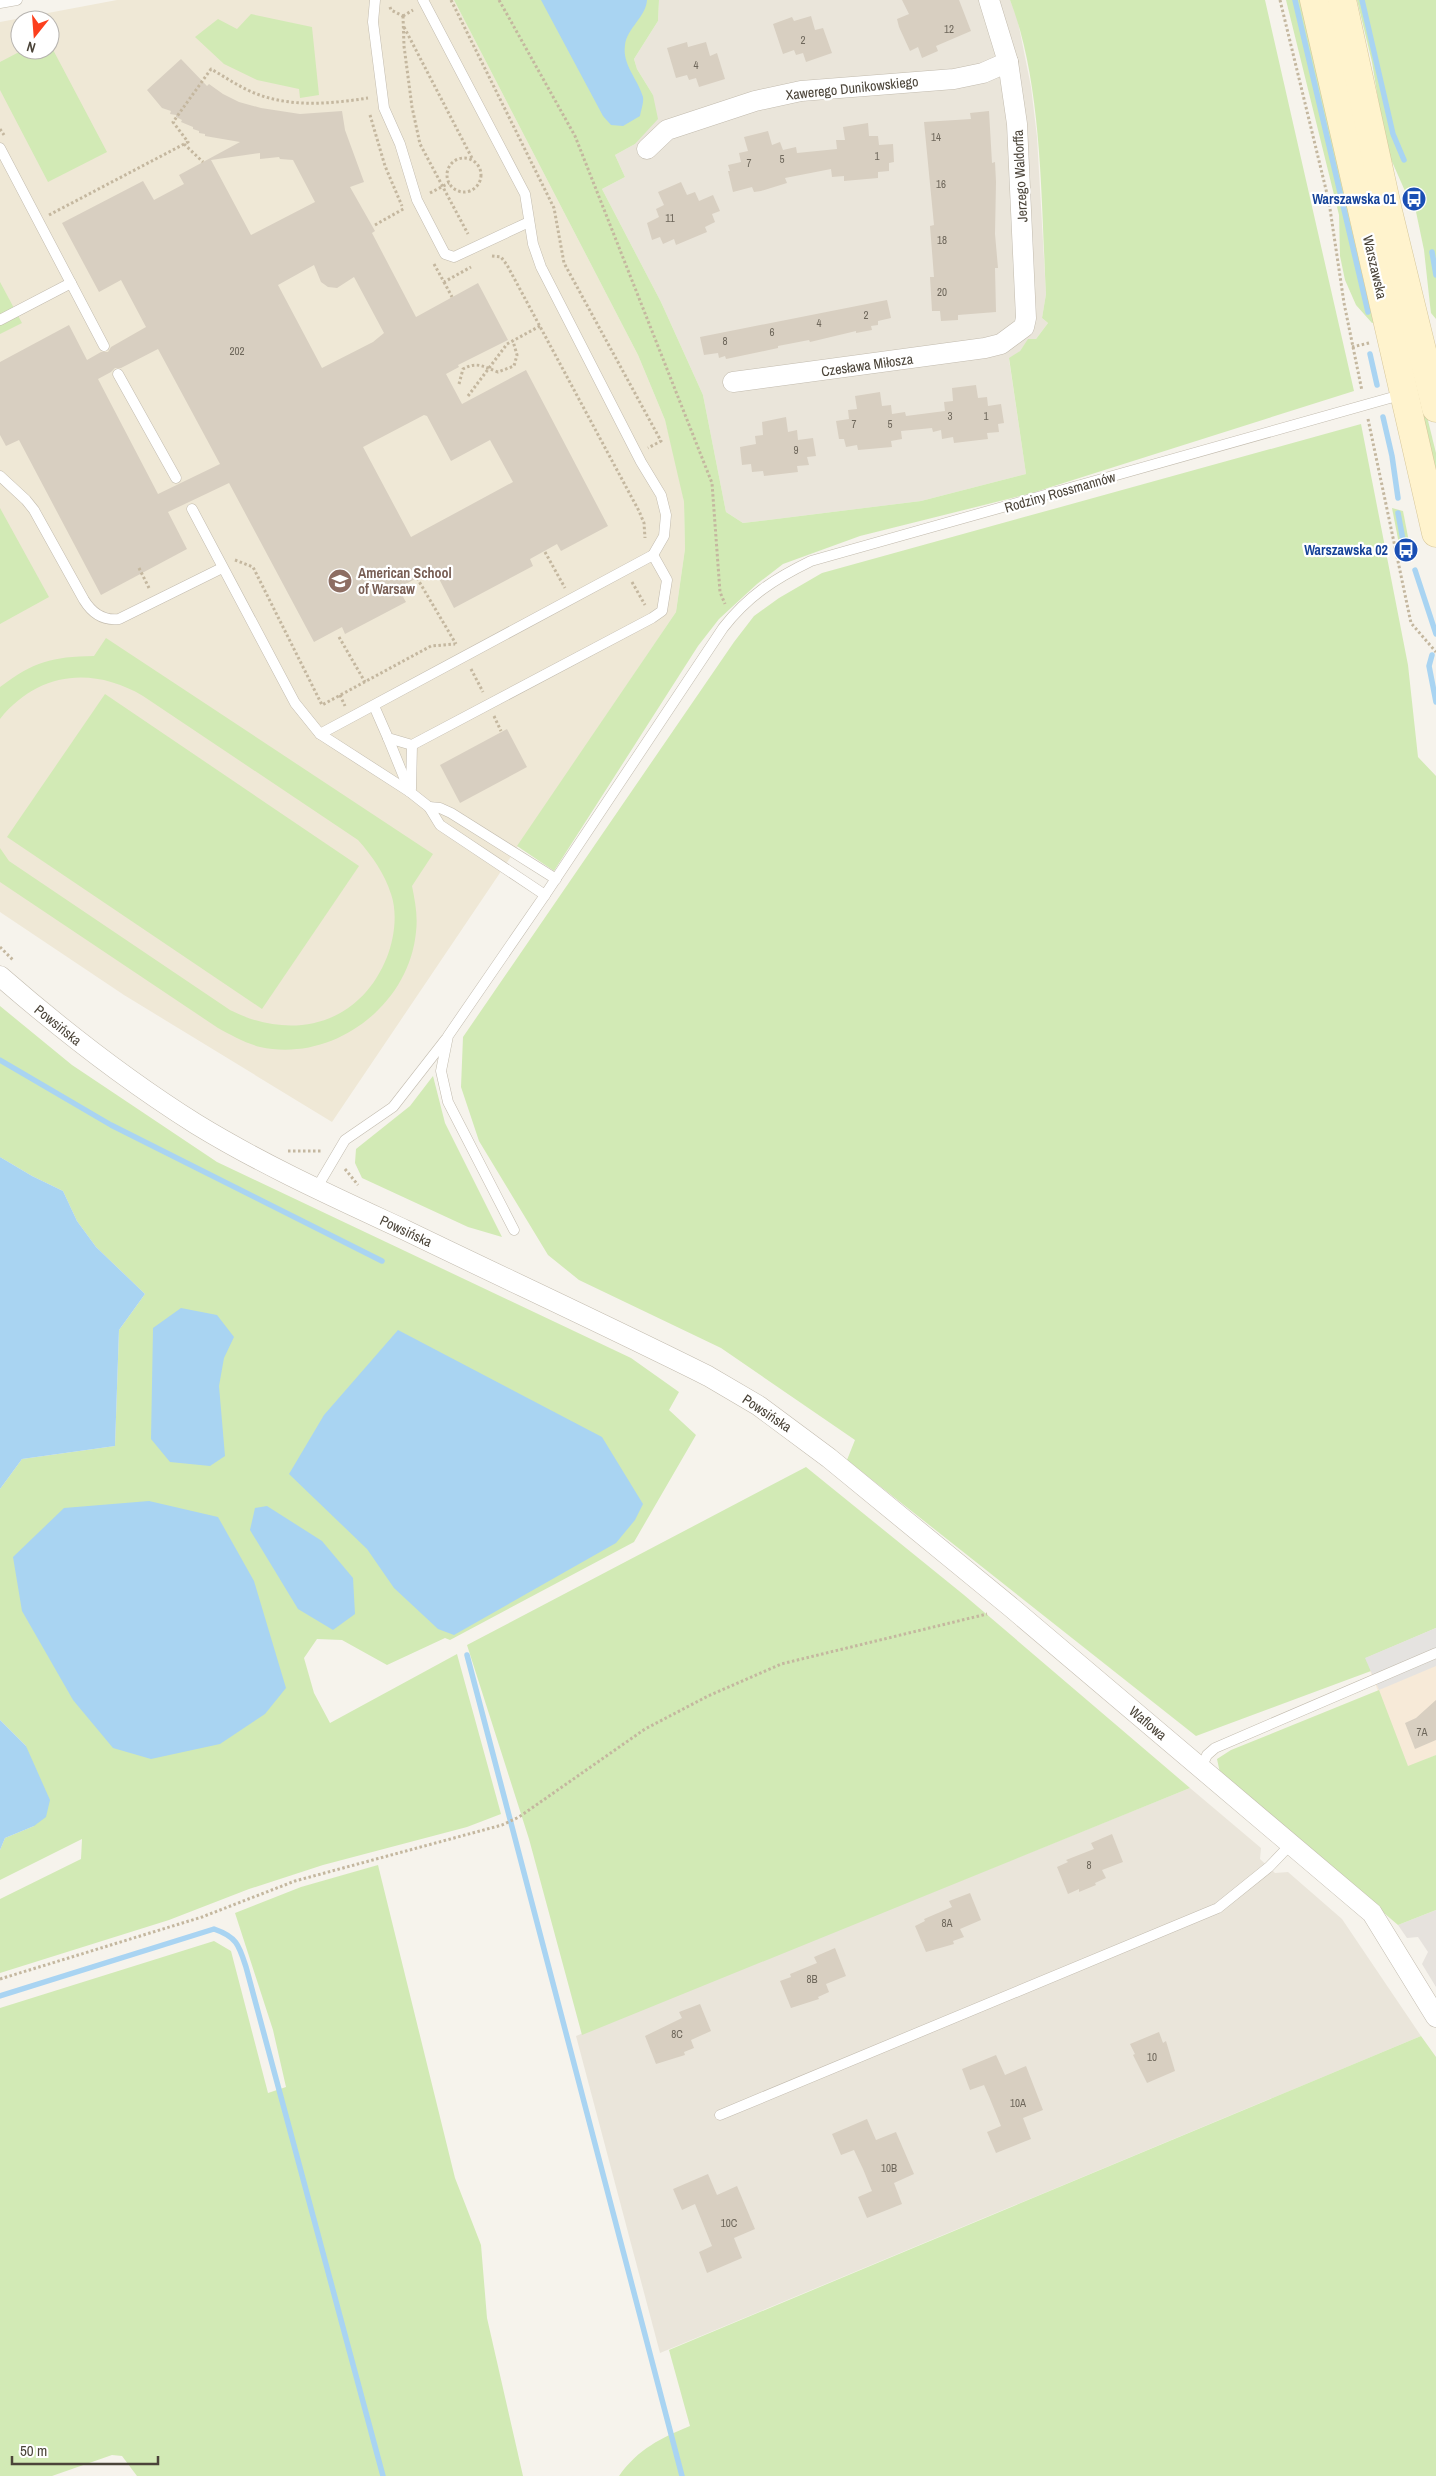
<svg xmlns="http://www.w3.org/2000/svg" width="1436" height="2476" font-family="'Archivo Narrow',sans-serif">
<rect width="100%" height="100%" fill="#f6f3ec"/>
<g fill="#eae5da">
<polygon points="659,0 1010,0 1017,17 1031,87 1037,137 1046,294 1042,318 1048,323 1036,339 1028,340 1020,351 1009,359 1026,474 921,501 743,523 726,512 703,395 661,302 602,189 625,177 615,155 635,144 653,95 637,69 634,59 658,21"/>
<polygon points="1190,1788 1261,1848 1260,1859 1275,1873 1288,1872 1342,1919 1421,2036 660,2353 576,2036"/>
</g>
<polygon fill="#f7ead8" points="1436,1628 1436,1755 1408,1767 1365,1658"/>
<polygon fill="#e6e2dd" points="1436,1910 1436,1987 1422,1964 1428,1952 1418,1937 1407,1938 1398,1925"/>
<path fill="#efe8d6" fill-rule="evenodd" d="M117,0H454L638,355L665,420L678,470L684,502L685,549L676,612L332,1122L124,995L0,912V22ZM20,20H50V50H20Z"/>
<g fill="#d2eab5">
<path d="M454,0H659L658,21L634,59L637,69L653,95L658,119L635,144L615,155L625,177L602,189L661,302L703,395L726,512L743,523L921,501L1026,474L1009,358L1020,351L1028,339H1036L1048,323L1042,318L1046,294C1041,204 1043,84 1010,0H1265L1354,391L1032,493L860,536L783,564L757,584L719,619L698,646L554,871L517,846L676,612L685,549L684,502L665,420L638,355Z"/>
<polygon points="1286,0 1304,0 1377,322 1372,323 1356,305 1345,280 1340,256 1339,215"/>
<polygon points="1357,0 1436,0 1436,319 1431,313 1430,305 1424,250 1415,207 1418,206 1416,193 1405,191 1386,148 1372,62"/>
<polygon points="251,14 312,27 319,95 300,98 299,89 257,80 224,64 195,37 218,19 237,29"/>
<polygon points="50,44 107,152 48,182 0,90 0,62 23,50 50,50"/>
<polygon points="0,282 22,323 0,334"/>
<polygon points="1408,340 1436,453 1436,489"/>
<polygon points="1361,424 1408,665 1418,757 1436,776 1436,1628 1366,1658 1371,1671 1196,1736 847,1460 855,1440 721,1348 579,1280 548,1255 479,1141 461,1087 463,1037 734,642 754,616 779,598 822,573"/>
<polygon points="0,508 49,597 0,624"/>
<polygon points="1392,508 1403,511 1409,542 1399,544"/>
<path d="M106,638L433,854L412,886C415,901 418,916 416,932C409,1006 333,1063 260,1047C245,1043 231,1035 218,1028L0,882V848L9,861L230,1010C292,1042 360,1025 387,957C394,939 398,914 391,894C384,873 373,857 358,840L143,696C92,666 38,672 0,719V687C35,661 51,657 94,656Z"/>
<polygon points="105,694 359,866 262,1009 7,837"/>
<polygon points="0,1006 72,1065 217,1162 631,1358 679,1392 669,1410 696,1435 634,1542 450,1640 445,1638 387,1665 342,1640 317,1639 304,1658 314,1693 330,1723 457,1654 501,1814 467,1827 323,1865 249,1889 169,1920 0,1973 0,1899 81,1859 82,1839 0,1880 0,1850 5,1838 34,1826 26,1746 0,1720 0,1489 22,1459 115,1446 119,1330 145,1294 96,1247 77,1221 63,1191 32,1176 0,1157"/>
<polygon points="433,1076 445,1123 502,1237 468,1227 362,1178 355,1163 356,1149 410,1106"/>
<polygon points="806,1467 964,1595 1190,1788 582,2035 529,1839 467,1645"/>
<polygon points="1379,1690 1408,1766 1436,1755 1436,1910 1398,1925 1220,1773 1217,1759 1231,1750"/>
<polygon points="378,1865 455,2178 481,2245 487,2318 523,2476 137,2476 122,2456 112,2455 52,2476 0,2476 0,2008 214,1941 231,1951 268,2093 286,2087 273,2030 235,1913 301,1887"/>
<path d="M1421,2036L1436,2057V2476H619C638,2449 661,2438 690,2426L669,2350Z"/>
</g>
<polygon fill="#e5e3e0" points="1436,1628 1436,1666 1379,1690 1365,1658"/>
<g fill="#a9d4f2">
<path d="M541,0H647C646,17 627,28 625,45C622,65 638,79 643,97C644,102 641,110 640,116L623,126L611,125L603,116Z"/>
<polygon points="0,1157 32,1176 63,1191 77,1221 96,1247 145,1294 119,1330 115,1446 22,1459 0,1489"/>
<polygon points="181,1308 217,1315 234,1337 224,1358 219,1386 225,1456 210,1466 170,1462 151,1439 153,1328"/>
<polygon points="398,1330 602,1437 643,1504 635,1520 616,1543 454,1635 438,1629 394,1588 367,1549 289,1474 324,1415"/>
<polygon points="149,1501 218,1517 254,1581 286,1688 265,1714 220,1744 151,1759 113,1748 73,1700 22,1611 13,1557 64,1508"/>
<polygon points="267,1506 322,1541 353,1578 355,1614 333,1630 298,1609 250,1530 255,1508"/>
<polygon points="0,1720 26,1746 50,1800 46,1817 34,1826 5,1838 0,1850"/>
</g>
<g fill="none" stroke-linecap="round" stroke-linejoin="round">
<g stroke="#a9d4f2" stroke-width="5.5">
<polyline points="1295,0 1368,312"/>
<polyline points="1362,0 1393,134 1404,160"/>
<polyline points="1432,252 1436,275"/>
<polyline points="1370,354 1377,385"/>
<polyline points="1383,417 1392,456 1398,498"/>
<polyline points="1398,513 1403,540"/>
<polyline points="1415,570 1436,634"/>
<polyline points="1432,655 1429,666 1436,702"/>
<polyline points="0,1060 111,1125 382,1261"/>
<polyline points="467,1655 682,2476"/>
<path d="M0,1996L214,1929C237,1937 239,1945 246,1967L383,2476"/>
</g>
</g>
<g fill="#d8cfc1" fill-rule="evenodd">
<polygon points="902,0 959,0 971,31 936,46 938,51 922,58 918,47 910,51 899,27 897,19 909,14"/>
<polygon points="811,16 815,30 823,28 832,53 806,62 803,53 796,55 794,50 783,54 773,24 792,17 794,21"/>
<polygon points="687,42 688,47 706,42 710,56 717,53 725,79 699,87 696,78 689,80 687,75 676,78 667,48"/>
<path d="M181,59L207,86L209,84L223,94L239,102L261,108L300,114L342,111L345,130L364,182L350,187L375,231L372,233L416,317L478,283L508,340L458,365L459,367L446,374L462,404L526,370L608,526L561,551L557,544L530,559L533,566L454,608L434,569L398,588L406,602L345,634L342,627L314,642L229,483L168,512L187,549L101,595L19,440L6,446L0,435V362L69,325L87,360L101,352H108L111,347L146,327L121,280L99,292L62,223L143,181L154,200L184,184L179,175L240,142L205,136V134L199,133V131L193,129V127L181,122L182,120L176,117V115L170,114L171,111L162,108L147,90ZM260,153V159L279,157L280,159L293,160L315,202L251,235L211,160ZM314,265L321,282L328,287L337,288L354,277L384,333L373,342L322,368L278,285ZM158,349L220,464L158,494L98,379L111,372L115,368H121ZM424,415L427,416L451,461L490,440L513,482L411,537L363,447Z"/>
<polygon points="989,111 992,163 995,162 996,182 995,234 998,268 995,268 996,312 958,315 958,320 941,321 940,311 932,311 930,277 934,277 930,226 934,225 924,122 971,119 970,113"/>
<polygon points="868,123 869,136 878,136 879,145 893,144 894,162 889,163 889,171 878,172 878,178 844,181 844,176 832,177 831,169 785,178 787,183 761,191 754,192 752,187 733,192 728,171 730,171 728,165 741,162 739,153 748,151 744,137 768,131 772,145 780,142 783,150 796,147 797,153 837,149 836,140 845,140 843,127"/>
<polygon points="681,182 687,195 695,192 699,201 713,195 720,211 712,214 715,222 705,227 707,232 676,245 674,239 663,244 660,237 652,240 647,223 659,217 656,209 664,205 658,192"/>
<polygon points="887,300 891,318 878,321 878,325 871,326 872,330 856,333 856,331 810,342 809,340 778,346 778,348 726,359 725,356 719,358 718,353 704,355 700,337"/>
<polygon points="976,385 978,398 987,397 988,406 1001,404 1004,423 998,424 999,432 987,433 988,439 954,443 953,437 942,439 941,430 933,432 932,428 901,431 902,439 891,441 892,447 858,450 857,445 846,447 844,439 839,439 836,421 849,419 848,410 857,409 855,396 880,392 882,406 891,405 892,414 905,412 906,416 945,411 944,402 953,401 952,388"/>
<polygon points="786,417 788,432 797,430 798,440 813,438 816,456 807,457 809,465 797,466 798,472 764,476 763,471 752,472 751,464 742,465 740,447 756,444 755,436 763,435 762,422"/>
<polygon points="507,729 527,767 460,803 440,765"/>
<polygon points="1436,1700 1436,1740 1415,1749 1405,1723 1416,1718"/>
<polygon points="1112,1834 1123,1862 1102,1870 1106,1878 1095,1883 1096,1885 1079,1892 1079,1889 1068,1894 1057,1867 1068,1862 1066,1860 1094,1849 1091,1843"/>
<polygon points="970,1893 981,1920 960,1929 964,1937 953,1941 954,1944 926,1952 915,1926 925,1921 924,1919 952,1907 949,1901"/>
<polygon points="835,1948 846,1976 826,1984 829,1992 818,1997 819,1999 791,2008 780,1981 791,1977 790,1974 817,1963 814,1957"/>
<polygon points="700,2004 711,2031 691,2040 694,2048 684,2052 685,2055 656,2064 645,2036 682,2018 679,2012"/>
<polygon points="1159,2032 1163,2043 1166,2041 1175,2071 1147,2083 1133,2055 1135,2054 1130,2044"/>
<polygon points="996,2055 1005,2075 1026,2066 1043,2110 1023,2118 1031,2139 996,2153 987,2132 1001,2126 990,2099 984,2085 970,2090 962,2069"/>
<polygon points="867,2119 876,2140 896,2132 914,2174 894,2183 902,2204 867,2218 858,2197 872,2191 863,2169 854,2150 841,2155 832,2134"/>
<polygon points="708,2174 717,2195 737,2186 755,2229 734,2238 742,2258 707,2273 699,2252 712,2246 695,2204 682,2210 673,2189"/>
</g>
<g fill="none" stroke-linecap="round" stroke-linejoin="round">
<defs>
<g id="service">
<polyline points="375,0 373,22 384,108 400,144 417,200 445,254 454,257 529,222"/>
<polyline points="423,0 525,194 533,244 541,267 641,462 661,495 666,515 664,536 653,555"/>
<polyline points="0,3 17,0"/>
<polyline points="0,148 104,346"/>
<polyline points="0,320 71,283"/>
<polyline points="118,374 176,478"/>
<path d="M0,476L26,500L34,510L84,600C92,613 103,621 119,619L222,568"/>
<polyline points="192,509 295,703 320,734 410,792 429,807 440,825 545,895"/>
<polyline points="320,734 653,555 667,580 662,611 652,618 412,745 388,738 374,706"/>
<polyline points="388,738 410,792"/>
<polyline points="411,789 412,745"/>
<polyline points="429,807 440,808 451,813 556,879"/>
<polyline points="316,1189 345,1140 393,1107 446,1039"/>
<path d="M514,1230L448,1102L441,1071L448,1036L545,895L723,628C748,596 774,579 811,561L1404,394"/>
<polyline points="1201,1768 1207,1755 1215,1748 1436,1653"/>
<polyline points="720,2115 1218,1908 1269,1867 1291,1844"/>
</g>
<g id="minor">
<polyline points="647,149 667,130 755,101 801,91 954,79 983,73 1008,62"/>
<polyline points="733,382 985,348 1001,344 1024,327 1026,318 1017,124 1008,62 989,0"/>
<path d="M0,976C62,1030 126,1080 196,1124C263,1165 334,1197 405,1230C506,1279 608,1326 708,1376L759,1406L829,1458L1012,1608L1372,1913L1436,2017"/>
</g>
<g id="secondary">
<polyline points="1314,0 1436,533"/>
<polyline points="1342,0 1388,211 1436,408"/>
</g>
</defs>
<use href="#service" stroke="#c2bbae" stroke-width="11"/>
<use href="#minor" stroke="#c2bbae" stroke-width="21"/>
<use href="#secondary" stroke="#d6c79b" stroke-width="29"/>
<g stroke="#c4b79f" stroke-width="3" stroke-dasharray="2.5 2.5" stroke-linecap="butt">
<polyline points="451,0 554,208 564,263 661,441 648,448"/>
<polyline points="499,0 575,136 712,483 720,592 725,604"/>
<polyline points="1280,0 1329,202 1344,303 1362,391"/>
<polyline points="390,7 391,10 403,16"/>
<polyline points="403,16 404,46 412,107 420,144 468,234"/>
<polyline points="403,16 413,10"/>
<polyline points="404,27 473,160"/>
<polyline points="370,115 385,166 402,206"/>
<polyline points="0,129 4,135"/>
<polyline points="184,144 203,162"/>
<circle cx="464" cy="175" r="17"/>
<polyline points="430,193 449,183"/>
<path d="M49,215L188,142L173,122L211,69C225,77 238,86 252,92C289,108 330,104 368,98"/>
<polyline points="375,225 405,208"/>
<polyline points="492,256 501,257 507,265 639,511 644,523 645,538"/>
<polyline points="434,264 444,282 471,267"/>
<polyline points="444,282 452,297"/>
<polyline points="1352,347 1369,343"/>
<path d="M459,384L463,369C477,361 484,367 498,372L514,366L517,355L513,341"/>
<polyline points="468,396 507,344 540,326"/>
<polyline points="1368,419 1411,623 1436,652"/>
<polyline points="545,552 565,588"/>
<polyline points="235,560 253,567 322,705 431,646 455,644"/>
<polyline points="139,568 149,588"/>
<polyline points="417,578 456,644"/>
<polyline points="632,582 645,605"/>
<polyline points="339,637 365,682"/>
<polyline points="471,669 483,692"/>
<polyline points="340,695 345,706"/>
<polyline points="494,716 501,731"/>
<polyline points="0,947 13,960"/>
<polyline points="288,1151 322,1151"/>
<polyline points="345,1169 358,1185"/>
<polyline points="0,1979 202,1917 295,1881 502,1825 519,1817 645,1729 708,1696 781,1664 987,1614"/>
</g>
<use href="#service" stroke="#fff" stroke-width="10"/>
<use href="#minor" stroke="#fff" stroke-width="20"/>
<use href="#secondary" stroke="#fff3cd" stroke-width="28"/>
</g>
<defs>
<symbol id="bus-disc" viewBox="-11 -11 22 22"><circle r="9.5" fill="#1a4fb4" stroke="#fff"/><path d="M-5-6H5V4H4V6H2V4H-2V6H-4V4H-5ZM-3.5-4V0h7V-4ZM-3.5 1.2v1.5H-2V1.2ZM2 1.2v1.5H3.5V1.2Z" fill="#fff"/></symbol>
<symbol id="school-disc" viewBox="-11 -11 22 22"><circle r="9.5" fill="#8d6e63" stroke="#fff"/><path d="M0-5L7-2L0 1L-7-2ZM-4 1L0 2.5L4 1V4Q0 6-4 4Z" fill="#fff"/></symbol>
</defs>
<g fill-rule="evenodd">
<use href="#bus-disc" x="1400" y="185" width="28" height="28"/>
<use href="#bus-disc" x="1392" y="536" width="28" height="28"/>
<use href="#school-disc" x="326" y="567" width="28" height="28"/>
</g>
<g text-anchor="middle" stroke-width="4.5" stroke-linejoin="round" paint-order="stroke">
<g font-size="11" fill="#6e675b">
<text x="949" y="33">12</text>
<text x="803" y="44">2</text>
<text x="696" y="69">4</text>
<text x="936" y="141">14</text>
<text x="877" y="160">1</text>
<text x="782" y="163">5</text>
<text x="749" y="167">7</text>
<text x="941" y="188">16</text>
<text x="670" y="222">11</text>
<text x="942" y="244">18</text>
<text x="942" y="296">20</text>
<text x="866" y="319">2</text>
<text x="819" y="327">4</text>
<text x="772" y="336">6</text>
<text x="725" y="345">8</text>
<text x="237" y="355">202</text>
<text x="950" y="420">3</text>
<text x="986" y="420">1</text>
<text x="854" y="428">7</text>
<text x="890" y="428">5</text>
<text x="796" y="454">9</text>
<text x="1422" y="1736">7A</text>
<text x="1089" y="1869">8</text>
<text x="947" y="1927">8A</text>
<text x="812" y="1983">8B</text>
<text x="677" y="2038">8C</text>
<text x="1152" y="2061">10</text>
<text x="1018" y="2107">10A</text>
<text x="889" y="2172">10B</text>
<text x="729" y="2227">10C</text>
</g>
<g font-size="14" fill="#4b4439" stroke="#fff">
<text transform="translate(852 88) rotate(-6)" y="5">Xawerego Dunikowskiego</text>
<text transform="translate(1020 176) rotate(-93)" y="5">Jerzego Waldorffa</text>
<text transform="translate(1375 267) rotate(77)" y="5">Warszawska</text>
<text transform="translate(867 365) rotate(-8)" y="5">Czesława Miłosza</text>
<text transform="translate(1060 492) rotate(-16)" y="5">Rodziny Rossmannów</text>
<text transform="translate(58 1025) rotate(39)" y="5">Powsińska</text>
<text transform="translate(406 1231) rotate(25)" y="5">Powsińska</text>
<text transform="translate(767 1413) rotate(34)" y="5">Powsińska</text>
<text transform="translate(1148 1723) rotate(40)" y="5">Waflowa</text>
</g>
<g font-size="14" font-weight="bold" fill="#164399" stroke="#fff" text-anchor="end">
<text x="1396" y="204">Warszawska 01</text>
<text x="1388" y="555">Warszawska 02</text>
</g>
<g font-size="14" font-weight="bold" fill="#785e54" stroke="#fff" text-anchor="start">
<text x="358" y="578">American School<tspan x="358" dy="16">of Warsaw</tspan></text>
</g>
</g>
<g transform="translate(35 35) rotate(197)"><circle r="24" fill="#ffffff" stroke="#b7b4b0"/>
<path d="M0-4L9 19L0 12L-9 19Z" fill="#fc3f1d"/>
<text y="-8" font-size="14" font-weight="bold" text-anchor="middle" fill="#4b4439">N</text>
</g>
<path d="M12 2456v8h146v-8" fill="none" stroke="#4b4439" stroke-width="2.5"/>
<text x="20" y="2456" font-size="15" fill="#4b4439" stroke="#ffffff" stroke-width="4" paint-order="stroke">50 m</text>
</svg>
